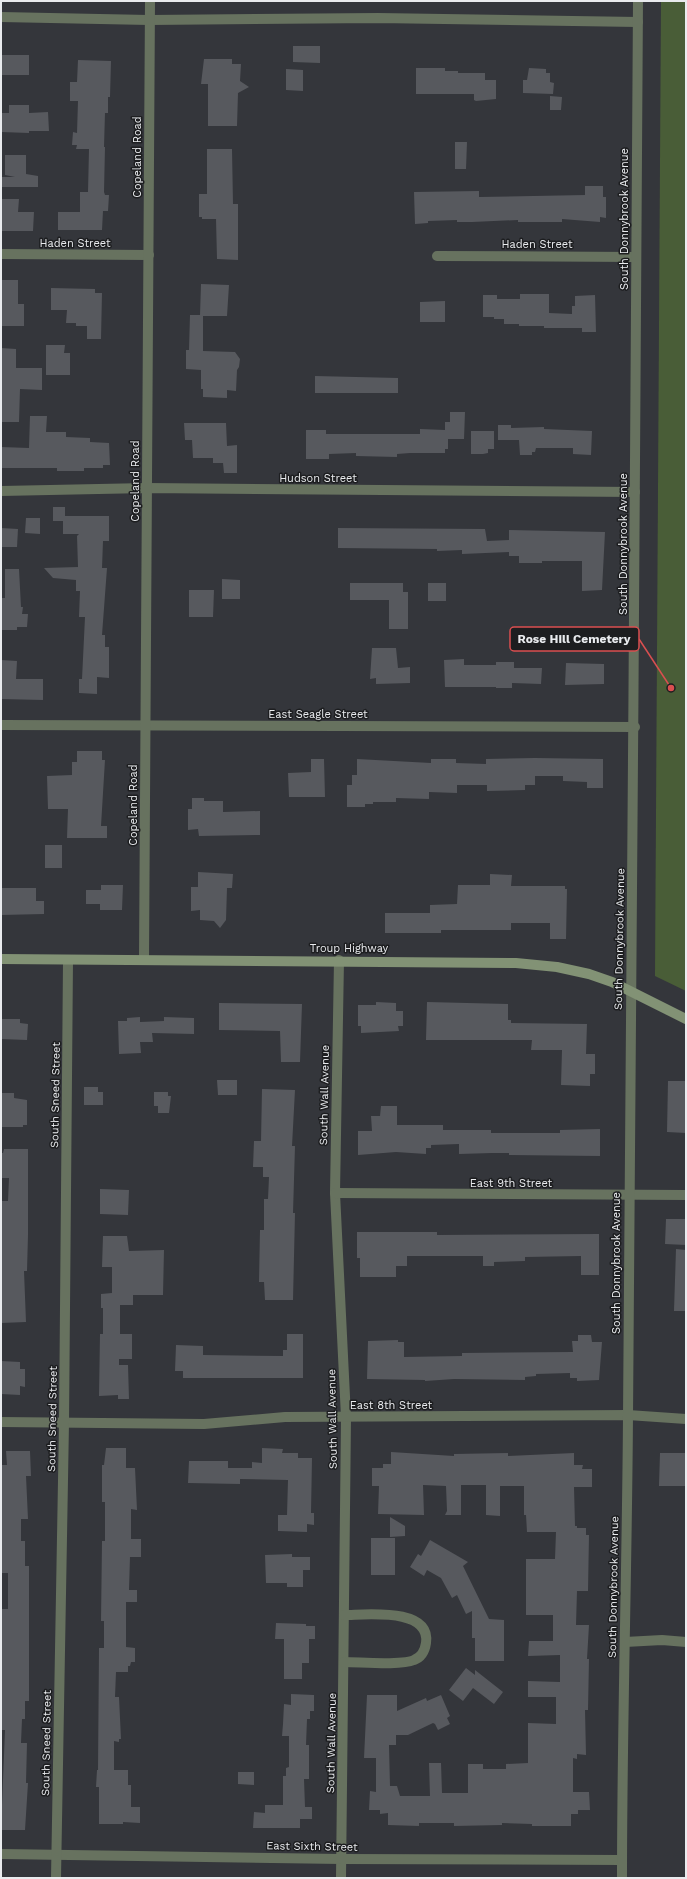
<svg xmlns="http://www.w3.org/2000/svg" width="687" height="1879" font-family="'Work Sans',sans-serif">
<rect width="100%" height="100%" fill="#34363b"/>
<polygon fill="#495d37" points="661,1 686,1 686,991 655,976"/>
<g fill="#57595e">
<polygon points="293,46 320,46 320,63 293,62"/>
<rect x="1" y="55" width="28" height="20"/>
<polygon points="204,59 232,59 232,64 241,64 240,81 249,87 238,93 237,126 208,126 208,84 201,84"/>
<polygon points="78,60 111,61 110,97 108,97 108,113 105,113 104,147 105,147 104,192 105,195 109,195 108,211 103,211 102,230 58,230 58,212 80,212 80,192 88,192 89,149 76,149 77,145 72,145 73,132 77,133 78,101 70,101 70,82 77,82"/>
<polygon points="416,68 445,68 445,71 458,71 458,73 485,73 485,80 496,80 496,99 476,101 474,100 474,94 416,94"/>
<polygon points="529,68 546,69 546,73 550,73 550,82 554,83 553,94 523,93 523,80 527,80"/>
<polygon points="286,69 303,70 303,91 286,90"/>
<polygon points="550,96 562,97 561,110 550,110"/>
<polygon points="9,105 29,105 29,113 48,112 49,131 29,131 29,133 1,132 1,113 9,113"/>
<polygon points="455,142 467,142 466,169 455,169"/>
<polygon points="207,149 232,149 233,204 238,204 238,260 217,259 216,219 202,219 202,217 199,217 199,194 207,194"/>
<polygon points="5,155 26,155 26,174 38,176 38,187 1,187 1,177 15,177 5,175"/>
<polygon points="585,186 603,186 603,197 606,197 606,218 600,217 600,222 562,219 562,222 518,222 518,220 472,222 457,222 457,220 428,221 428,223 415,224 414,192 479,191 479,197 585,195"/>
<polygon points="1,199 19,199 18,212 34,212 33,231 1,231"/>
<polygon points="1,280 18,280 18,304 24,304 24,326 1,326"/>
<polygon points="201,284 229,285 227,316 203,316 203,351 235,352 240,359 239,367 237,370 236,391 227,390 227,398 203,397 203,389 201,389 201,370 186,369 186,350 189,350 190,315 200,315"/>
<polygon points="51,288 95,289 95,293 102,293 101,339 87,339 87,326 76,326 76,323 66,323 67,310 51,310"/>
<polygon points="520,294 549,294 549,313 572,314 572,306 575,306 575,296 595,295 596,332 582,332 582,328 544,328 544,326 519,326 519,324 504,324 504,319 494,319 494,317 483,317 483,295 497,295 497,299 520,299"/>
<polygon points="445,301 445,322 420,322 420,302"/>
<polygon points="46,345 65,345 64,353 70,353 70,375 46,375"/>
<polygon points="1,348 16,349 16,368 42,368 42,390 20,389 19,422 1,422"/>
<polygon points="315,376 398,378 398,393 315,393"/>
<polygon points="450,412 465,412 464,439 448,439 448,449 445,449 445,453 410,453 397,454 397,457 356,456 356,453 329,454 329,459 306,459 306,430 326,430 326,434 420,434 420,429 445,430 445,422 450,422"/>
<polygon points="30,416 47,416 46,432 66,432 66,437 90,438 90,442 109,443 110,465 103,465 103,468 84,468 84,471 57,471 57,468 2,468 1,447 29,448"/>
<polygon points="184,423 226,423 227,446 237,445 237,473 224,473 223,463 213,463 213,458 193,458 192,440 185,440"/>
<polygon points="498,425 511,425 511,428 544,427 544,429 592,431 591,455 573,454 573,448 536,448 535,452 532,452 532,455 520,455 519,440 498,440"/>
<polygon points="471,431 494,431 494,449 488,449 488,453 483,454 471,454"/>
<polygon points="53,507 65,507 65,516 109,516 109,541 103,541 102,568 107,568 102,635 105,635 105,647 109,647 109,678 97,677 97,694 79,693 79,679 82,679 85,617 79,617 80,591 76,591 76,580 53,578 44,568 78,567 77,536 79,534 63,534 63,521 53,521"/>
<polygon points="26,518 40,518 40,534 25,533"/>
<polygon points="1,528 18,529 17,547 1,547"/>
<polygon points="338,528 485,529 487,541 509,540 509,530 605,532 602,590 582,591 582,561 542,561 542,563 519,563 519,556 509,556 509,552 462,554 462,550 437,551 437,549 338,548"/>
<polygon points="5,569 19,569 21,607 23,607 22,614 28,614 27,627 17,627 17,630 1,630 1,598 5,598"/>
<polygon points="222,579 240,580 240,599 222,599"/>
<polygon points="350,583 403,583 403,592 408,592 408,629 389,629 389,600 350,600"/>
<rect x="428" y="583" width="18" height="18"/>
<polygon points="189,590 214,590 213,617 189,617"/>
<polygon points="372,648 396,648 398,668 410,667 410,683 376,684 376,678 370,679"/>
<polygon points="464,659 464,665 496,665 496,662 514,662 514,668 542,668 541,684 512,683 512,688 496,688 496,687 445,687 444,660"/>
<polygon points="1,660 17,661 16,679 43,679 43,700 1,699"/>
<polygon points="566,663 604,664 604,684 565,685"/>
<polygon points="77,751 102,751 102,760 105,760 101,826 107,826 107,838 67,838 68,809 48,809 47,776 72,775 72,762 77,762"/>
<polygon points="535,758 603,759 603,788 587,788 587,782 563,781 563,776 535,776 535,785 525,785 525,790 487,791 487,785 457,785 457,793 429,792 429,799 396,798 396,802 373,802 373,804 365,804 365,807 347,807 347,785 352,785 352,775 357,775 357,759 431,763 431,759 456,759 456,763 486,764 486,759"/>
<polygon points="311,759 324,759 325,797 289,797 288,773 311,772"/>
<polygon points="192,798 204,798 204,801 223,801 223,812 260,811 260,835 199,836 198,829 188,830 188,809 192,809"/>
<rect x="45" y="845" width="17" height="23"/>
<polygon points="198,872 233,874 232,888 227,888 226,920 220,928 214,921 200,920 200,910 191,911 191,887 198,887"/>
<polygon points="490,874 512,875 511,886 565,886 565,889 567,889 566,939 550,939 550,923 511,923 511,930 441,930 441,933 385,933 385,913 430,913 430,905 457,904 458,885 490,885"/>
<polygon points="101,885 123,885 122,910 100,910 100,904 86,904 86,890 101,890"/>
<polygon points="1,888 36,888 36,901 44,901 44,914 1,915"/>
<polygon points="376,1002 396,1003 396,1011 403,1011 403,1026 398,1026 399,1031 361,1033 361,1026 358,1026 358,1005 376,1005"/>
<polygon points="427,1002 508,1004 508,1020 511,1020 511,1023 587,1024 586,1054 595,1054 595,1074 590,1074 590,1086 561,1085 562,1050 531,1050 532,1040 426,1040"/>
<polygon points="219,1003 302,1004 300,1062 281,1062 280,1031 219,1030"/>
<polygon points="140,1017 140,1022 164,1021 164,1017 194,1018 194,1034 152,1033 153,1042 140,1042 141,1053 119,1054 118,1021 127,1021 127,1018"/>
<polygon points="1,1019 20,1019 20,1023 28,1024 27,1040 1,1039"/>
<polygon points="217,1080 237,1080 237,1095 218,1095"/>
<polygon points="668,1081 686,1081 686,1133 667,1132"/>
<polygon points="84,1087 98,1087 98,1092 103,1092 103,1105 84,1105"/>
<polygon points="262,1089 295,1090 292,1146 295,1146 293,1213 295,1213 293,1300 265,1300 264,1282 259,1282 260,1230 264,1230 264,1199 268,1199 269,1177 263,1177 263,1167 253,1167 254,1141 261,1141"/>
<polygon points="154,1092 168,1092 168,1096 171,1096 169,1113 158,1113 158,1106 154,1106"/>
<polygon points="1,1093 14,1093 14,1098 27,1100 27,1125 23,1125 23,1127 1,1127"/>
<polygon points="381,1106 397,1106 397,1125 443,1125 443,1130 491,1130 491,1133 560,1133 560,1130 600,1129 600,1156 509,1155 509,1153 492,1153 459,1154 459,1144 431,1145 431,1148 426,1148 426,1154 396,1152 358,1155 358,1131 372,1131 371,1116 380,1116"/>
<polygon points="4,1149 28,1149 28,1235 27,1271 24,1271 26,1322 1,1323 1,1201 8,1201 9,1178 1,1178 1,1153 3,1153"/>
<polygon points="100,1189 129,1190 128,1215 100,1214"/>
<polygon points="666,1219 686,1219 686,1245 665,1244"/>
<polygon points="357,1232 437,1232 437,1235 599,1234 599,1275 581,1275 581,1256 525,1257 525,1261 494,1262 494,1266 483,1266 483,1256 407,1256 407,1266 396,1266 396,1277 360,1277 360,1258 357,1258"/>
<polygon points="103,1236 127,1236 129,1251 164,1250 163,1295 133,1295 133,1305 120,1305 120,1334 132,1334 132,1359 119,1359 119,1365 128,1365 129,1399 118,1399 118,1395 99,1396 100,1334 103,1334 103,1308 101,1308 101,1294 112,1293 112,1267 102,1267"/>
<polygon points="676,1249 686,1250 686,1311 674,1311"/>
<polygon points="287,1334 303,1334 303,1378 183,1378 183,1371 175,1371 176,1345 203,1346 203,1355 283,1356 283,1350 287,1350"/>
<polygon points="578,1335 591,1335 592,1342 602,1342 599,1380 577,1381 577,1378 570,1378 570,1373 536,1374 536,1376 525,1377 525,1380 454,1379 425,1381 425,1380 367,1379 368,1341 398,1340 398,1342 404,1342 404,1357 462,1356 462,1353 573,1352 572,1341 578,1341"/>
<polygon points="1,1361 20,1362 20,1369 25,1369 25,1387 20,1386 20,1395 1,1394"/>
<polygon points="106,1448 126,1448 126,1468 135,1468 137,1510 131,1509 131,1539 141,1539 141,1557 130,1557 129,1590 137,1590 137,1602 126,1602 126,1647 135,1648 135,1662 131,1662 130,1666 128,1666 128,1672 116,1672 115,1697 119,1697 121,1739 119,1739 119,1742 114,1741 114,1770 128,1770 128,1785 131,1785 131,1807 140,1807 140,1823 123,1822 123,1824 99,1824 99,1787 96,1787 97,1770 98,1770 99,1648 104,1648 104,1621 101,1621 102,1541 105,1541 105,1502 102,1502 102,1465 104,1465"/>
<polygon points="262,1448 283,1449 282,1453 298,1453 298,1458 312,1458 311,1513 314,1513 314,1525 307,1524 307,1532 278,1531 278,1515 287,1515 288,1480 240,1479 240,1484 188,1483 189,1461 228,1461 228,1468 252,1468 252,1462 262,1463"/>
<polygon points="6,1451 30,1451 31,1476 26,1476 28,1519 21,1519 21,1541 25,1541 25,1566 29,1566 29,1701 25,1701 25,1719 22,1719 21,1743 27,1743 26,1783 28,1783 25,1830 1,1830 5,1730 1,1730 1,1609 8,1609 8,1573 1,1573 1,1465 7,1465"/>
<polygon points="391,1452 454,1456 454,1454 508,1453 508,1456 574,1453 574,1465 583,1465 582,1469 592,1469 592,1487 574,1487 575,1526 577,1526 577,1528 586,1528 586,1535 589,1535 588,1591 577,1591 576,1625 589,1625 587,1659 589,1659 588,1710 585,1710 586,1755 577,1754 577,1759 573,1758 573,1792 589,1792 590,1810 578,1810 578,1814 571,1814 571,1826 532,1826 532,1824 502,1823 502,1825 454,1826 454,1823 419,1823 419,1826 388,1825 388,1813 380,1814 380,1810 369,1810 370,1791 376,1792 376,1758 364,1758 367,1695 397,1695 397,1711 426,1698 427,1701 441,1695 450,1716 447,1718 450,1724 438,1730 435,1724 433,1723 408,1735 396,1735 396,1745 389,1745 390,1786 397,1786 400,1796 430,1796 429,1763 441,1763 442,1793 468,1793 468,1764 483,1764 483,1769 506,1769 506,1764 528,1763 528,1723 556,1724 556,1697 528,1697 528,1681 560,1682 560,1655 528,1656 529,1641 553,1641 553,1615 526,1615 526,1559 555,1559 556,1532 527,1532 526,1515 524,1515 524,1486 500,1486 500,1516 486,1515 486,1485 461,1485 461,1515 445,1515 447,1511 446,1486 423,1485 424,1515 378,1514 379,1486 372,1486 372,1468 383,1468 383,1464 391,1464"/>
<polygon points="660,1453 686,1453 686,1486 659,1486"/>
<polygon points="390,1517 405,1526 405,1536 390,1537"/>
<rect x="371" y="1538" width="24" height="37"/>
<polygon points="430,1540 468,1562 463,1566 489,1619 504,1620 504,1661 475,1661 475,1638 472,1638 472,1611 466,1614 457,1595 452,1598 441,1578 427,1570 424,1576 410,1567 418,1554 421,1556"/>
<polygon points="292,1554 292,1557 310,1557 310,1570 303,1570 303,1587 287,1587 287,1583 266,1583 265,1555"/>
<polygon points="276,1623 306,1624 306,1626 315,1626 315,1639 309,1639 309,1663 302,1663 302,1679 284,1679 284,1639 275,1639"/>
<polygon points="466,1668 475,1675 475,1670 503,1692 494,1704 473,1688 463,1701 449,1690"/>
<polygon points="291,1694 314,1695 314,1711 310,1711 310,1719 307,1719 306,1745 309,1745 309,1779 304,1779 305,1807 312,1807 312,1819 300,1819 300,1828 253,1828 254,1812 265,1813 265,1805 283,1805 283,1776 286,1776 286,1768 289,1767 289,1736 282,1736 283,1724 284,1704 291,1705"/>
<polygon points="238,1772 254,1772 254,1785 238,1784"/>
</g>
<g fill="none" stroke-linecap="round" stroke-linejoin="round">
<g stroke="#67725f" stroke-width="10">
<polyline points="1,17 149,20 378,18 638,22"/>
<polyline points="1,254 149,255"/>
<polyline points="437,256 636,257"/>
<polyline points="1,491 147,488 635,492"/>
<polyline points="1,725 635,727"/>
<polyline points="339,960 335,1193 346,1417 341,1878"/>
<polyline points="335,1193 686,1195"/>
<polyline points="1,1422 204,1424 285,1417 628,1415 686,1419"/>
<polyline points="625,1642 662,1640 686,1642"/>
<path d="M344,1662C361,1662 400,1666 414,1660C422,1657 425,1650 426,1643C431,1607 366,1615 344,1615"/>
<polyline points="1,1854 341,1859 622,1860"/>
<polyline points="56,1878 64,1423 68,961"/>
<path d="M622,1878C622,1724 627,1570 628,1416C632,944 635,473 638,1"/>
</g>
<polyline stroke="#67725f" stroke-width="10" points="144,960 150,1"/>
<polyline stroke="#829275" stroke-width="10" points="1,959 516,963 557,967 589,974 612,982 686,1019"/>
</g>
<g text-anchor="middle" stroke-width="3" stroke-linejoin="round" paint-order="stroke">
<g font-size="11" fill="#e9ebee" stroke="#1d1e20">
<text transform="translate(137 157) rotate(-90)" y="4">Copeland Road</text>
<text transform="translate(624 219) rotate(-90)" y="4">South Donnybrook Avenue</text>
<text x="75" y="247">Haden Street</text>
<text x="537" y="248">Haden Street</text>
<text x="318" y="482">Hudson Street</text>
<text transform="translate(135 481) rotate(-90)" y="4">Copeland Road</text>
<text transform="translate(623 544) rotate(-90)" y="4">South Donnybrook Avenue</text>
<text x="318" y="718">East Seagle Street</text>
<text transform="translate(133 805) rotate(-90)" y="4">Copeland Road</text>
<text transform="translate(619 939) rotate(-89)" y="4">South Donnybrook Avenue</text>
<text x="349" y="952">Troup Highway</text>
<text transform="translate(55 1095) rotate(-89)" y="4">South Sneed Street</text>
<text transform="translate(324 1095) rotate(-89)" y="4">South Wall Avenue</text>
<text x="511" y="1187">East 9th Street</text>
<text transform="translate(616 1263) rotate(-90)" y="4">South Donnybrook Avenue</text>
<text x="391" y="1409">East 8th Street</text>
<text transform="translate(52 1419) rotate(-89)" y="4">South Sneed Street</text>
<text transform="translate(332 1419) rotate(-91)" y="4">South Wall Avenue</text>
<text transform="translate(613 1587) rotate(-89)" y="4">South Donnybrook Avenue</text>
<text transform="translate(46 1743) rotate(-89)" y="4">South Sneed Street</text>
<text transform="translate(331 1743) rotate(-89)" y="4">South Wall Avenue</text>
<text transform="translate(312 1846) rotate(1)" y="4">East Sixth Street</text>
</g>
</g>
<path fill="none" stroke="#da4f50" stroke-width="1.5" d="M671 688L639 639"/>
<circle fill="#da4f50" stroke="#1d1e20" stroke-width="1.5" cx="671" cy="688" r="4"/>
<rect fill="#1d1e20" stroke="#da4f50" stroke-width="1.5" x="510" y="627" width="129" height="24" rx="4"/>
<g font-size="12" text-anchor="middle" font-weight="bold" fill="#e9ebee">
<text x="574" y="643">Rose Hill Cemetery</text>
</g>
<rect width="687" height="1879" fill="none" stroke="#e9ebee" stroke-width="4"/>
</svg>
